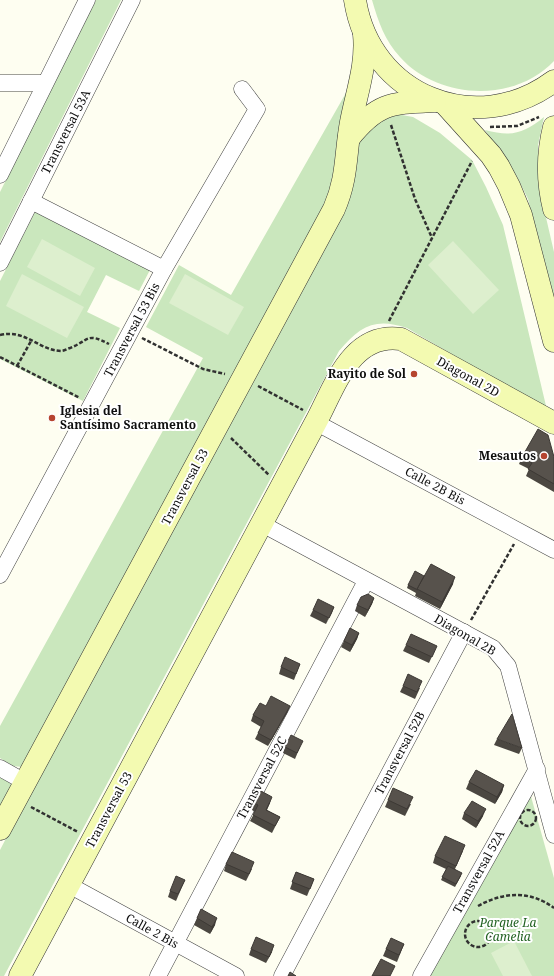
<svg xmlns="http://www.w3.org/2000/svg" width="554" height="976" font-family="'Noto Serif',serif">
<rect width="100%" height="100%" fill="#fefef1"/>
<g fill="#cae7bd">
<polygon points="96,0 121,0 0,242 0,192"/>
<path d="M372,0H554V61C515,103 438,100 400,57C385,41 378,21 372,0Z"/>
<polygon points="355,77 333,192 23,767 13,766 0,758 0,726 203,358 146,327 179,265 231,295"/>
<path d="M396,114L413,117L440,133L472,160L486,187L503,225L547,410L407,328C375,317 360,326 339,351L4,976H0V850L101,656L366,125Z"/>
<path d="M544,117L538,145V169L541,196L554,252V305L528,199L517,177L485,130C511,137 523,134 544,117Z"/>
<polygon points="36,210 151,268 139,291 106,275 87,312 120,328 83,401 0,359 0,281"/>
<polygon points="0,775 8,780 12,786 0,818"/>
<polygon points="530,793 554,878 554,976 429,976"/>
</g>
<g fill="#ddefce">
<polygon points="42,239 95,268 80,296 27,267"/>
<polygon points="453,241 499,290 473,314 428,265"/>
<polygon points="22,274 84,307 67,338 6,306"/>
<polygon points="185,274 244,307 228,335 169,303"/>
<polygon points="514,941 532,976 503,976 491,953"/>
</g>
<g fill="none" stroke-linecap="round" stroke-linejoin="round">
<defs>
<g id="street">
<polyline points="0,83 45,83"/>
<polyline points="0,175 87,0"/>
<polyline points="31,201 164,269"/>
<polyline points="0,263 132,0"/>
<polyline points="315,422 554,550"/>
<polyline points="262,524 493,648 508,666 554,835"/>
<polyline points="0,575 164,269 257,109 242,89"/>
<polyline points="0,768 25,782"/>
<polyline points="69,885 236,976"/>
<polyline points="158,976 366,581"/>
<polyline points="282,976 464,632"/>
<polyline points="421,976 537,769"/>
</g>
<g id="secondary">
<path d="M355,0C370,96 476,139 554,81"/>
<polyline points="445,104 491,155 499,167 509,186 521,215 554,341"/>
<path d="M554,127C547,155 547,181 554,209"/>
<path d="M349,138C378,102 392,103 435,101"/>
<path d="M0,829L334,209C348,177 345,154 351,122C357,91 367,65 364,34"/>
<path d="M20,976L318,418C336,383 353,332 401,339L554,423"/>
</g>
</defs>
<use href="#street" stroke="#424242" stroke-width="17"/>
<use href="#secondary" stroke="#313131" stroke-width="23"/>
<g stroke="#313131" stroke-width="2.5" stroke-dasharray="4 2" stroke-linecap="butt">
<polyline points="391,125 415,199 432,238"/>
<polyline points="490,127 517,126 539,117"/>
<polyline points="389,321 472,161"/>
<path d="M0,335C26,329 38,350 61,351C64,351 67,349 70,348C90,340 86,332 109,344"/>
<polyline points="142,338 203,369 225,374"/>
<polyline points="0,357 80,398"/>
<polyline points="17,366 31,341"/>
<polyline points="258,386 303,410"/>
<polyline points="231,438 269,475"/>
<polyline points="471,620 514,544"/>
<polyline points="31,807 78,832"/>
<circle cx="528" cy="818" r="8"/>
<path d="M478,906C503,892 530,890 554,908"/>
<circle cx="478" cy="934" r="13"/>
</g>
<use href="#street" stroke="#fff" stroke-width="16"/>
<use href="#secondary" stroke="#f3fab1" stroke-width="22"/>
</g>
<g fill="#4b4741">
<polygon points="522,457 554,457 554,492 526,476 529,469 519,464"/>
<polygon points="424,576 453,584 440,609 415,596 416,593 407,588 408,585"/>
<polygon points="374,598 372,604 365,617 355,611 357,605"/>
<polygon points="334,607 326,624 310,616 313,610"/>
<polygon points="359,633 357,639 350,652 341,647 344,641"/>
<polygon points="406,645 434,652 429,663 403,651"/>
<polygon points="300,664 294,680 279,674 281,667"/>
<polygon points="403,686 420,688 415,699 400,692"/>
<polygon points="266,706 290,706 287,713 268,746 255,739 261,727 251,721 253,715"/>
<polygon points="497,739 522,748 519,754 494,745"/>
<polygon points="285,747 300,747 295,759 283,753"/>
<polygon points="469,782 504,785 502,792 495,804 466,789"/>
<polygon points="388,800 411,804 405,816 385,807"/>
<polygon points="254,803 270,803 267,810 280,817 272,833 250,821 255,812 252,810"/>
<polygon points="464,813 483,816 476,828 462,819"/>
<polygon points="463,851 455,869 461,876 455,887 441,880 446,869 433,863 435,856"/>
<polygon points="226,864 252,869 246,881 224,871"/>
<polygon points="296,872 314,879 307,896 290,889"/>
<polygon points="185,880 176,901 168,897 170,891"/>
<polygon points="197,918 215,925 210,934 194,925"/>
<polygon points="404,944 397,962 383,956 386,949"/>
<polygon points="251,949 272,952 266,963 249,955"/>
</g>
<g fill="#3d3935">
<polygon points="455,577 453,584 440,609 442,602"/>
<polygon points="374,598 372,604 365,617 368,610"/>
<polygon points="334,607 332,613 326,624 329,618"/>
<polygon points="359,633 357,639 350,652 352,645"/>
<polygon points="290,706 287,713 268,746 271,740"/>
<polygon points="504,785 502,792 495,804 497,797"/>
<polygon points="272,797 270,803 263,816 266,810"/>
<polygon points="486,809 483,816 476,828 478,821"/>
<polygon points="217,918 215,925 210,934 212,927"/>
<polygon points="274,945 272,952 266,963 269,957"/>
</g>
<g fill="#57524c" stroke="#3d3935">
<polygon points="538,429 548,435 554,457 554,484 528,469 532,463 522,457"/>
<polygon points="431,564 455,577 442,602 417,589"/>
<polygon points="415,571 424,576 417,589 418,590 408,585"/>
<polygon points="368,594 374,598 368,610 357,605 361,597"/>
<polygon points="318,599 334,607 329,618 313,610"/>
<polygon points="350,628 359,633 352,645 344,641"/>
<polygon points="411,634 437,646 432,657 406,645"/>
<polygon points="285,657 300,664 296,674 281,667"/>
<polygon points="408,674 422,681 417,692 403,686"/>
<polygon points="271,696 290,706 271,740 258,733 264,721 253,715 260,703 266,706"/>
<polygon points="512,714 522,748 497,739"/>
<polygon points="291,735 303,741 297,753 285,747"/>
<polygon points="476,770 504,785 497,797 469,782"/>
<polygon points="393,788 413,797 407,809 388,800"/>
<polygon points="261,791 272,797 266,810 280,817 275,826 253,815 258,805 254,803"/>
<polygon points="472,801 486,809 478,821 464,813"/>
<polygon points="445,836 465,845 456,866 435,856"/>
<polygon points="232,852 254,862 249,874 226,864"/>
<polygon points="448,866 462,873 456,884 442,877"/>
<polygon points="296,872 314,879 310,889 292,882"/>
<polygon points="176,876 185,880 178,894 170,891"/>
<polygon points="201,909 217,918 212,927 197,918"/>
<polygon points="256,937 274,945 269,957 251,949"/>
<polygon points="391,938 404,944 399,955 386,949"/>
<polygon points="381,959 395,966 390,976 372,976"/>
<polygon points="290,972 296,976 288,976"/>
</g>
<g fill="#b6442f" stroke="#fff" stroke-width="1.5">
<circle cx="414" cy="374" r="4"/>
<circle cx="52" cy="418" r="4"/>
<circle cx="544" cy="456" r="4"/>
</g>
<g text-anchor="middle" stroke-width="4" stroke-linejoin="round" paint-order="stroke">
<g font-size="12" fill="#0f0f0f" stroke="#fff">
<text transform="translate(66 132) rotate(-63)" y="4">Transversal 53A</text>
<text transform="translate(132 330) rotate(-62)" y="4">Transversal 53 Bis</text>
<text transform="translate(468 377) rotate(29)" y="4">Diagonal 2D</text>
<text transform="translate(435 486) rotate(28)" y="4">Calle 2B Bis</text>
<text transform="translate(185 487) rotate(-62)" y="4">Transversal 53</text>
<text transform="translate(465 635) rotate(30)" y="4">Diagonal 2B</text>
<text transform="translate(400 753) rotate(-62)" y="4">Transversal 52B</text>
<text transform="translate(262 778) rotate(-62)" y="4">Transversal 52C</text>
<text transform="translate(109 810) rotate(-62)" y="4">Transversal 53</text>
<text transform="translate(479 872) rotate(-61)" y="4">Transversal 52A</text>
<text transform="translate(152 931) rotate(29)" y="4">Calle 2 Bis</text>
</g>
<g font-size="12" font-weight="bold" fill="#0f0f0f" stroke="#fff" text-anchor="end">
<text x="406" y="378">Rayito de Sol</text>
<text x="60" y="415" text-anchor="start">Iglesia del<tspan x="60" dy="14">Santísimo Sacramento</tspan></text>
<text x="536" y="460">Mesautos</text>
</g>
<g font-size="12" font-style="italic" fill="#236323" stroke="#fff">
<text x="508" y="927">Parque La<tspan x="508" dy="14">Camelia</tspan></text>
</g>
</g>
</svg>
